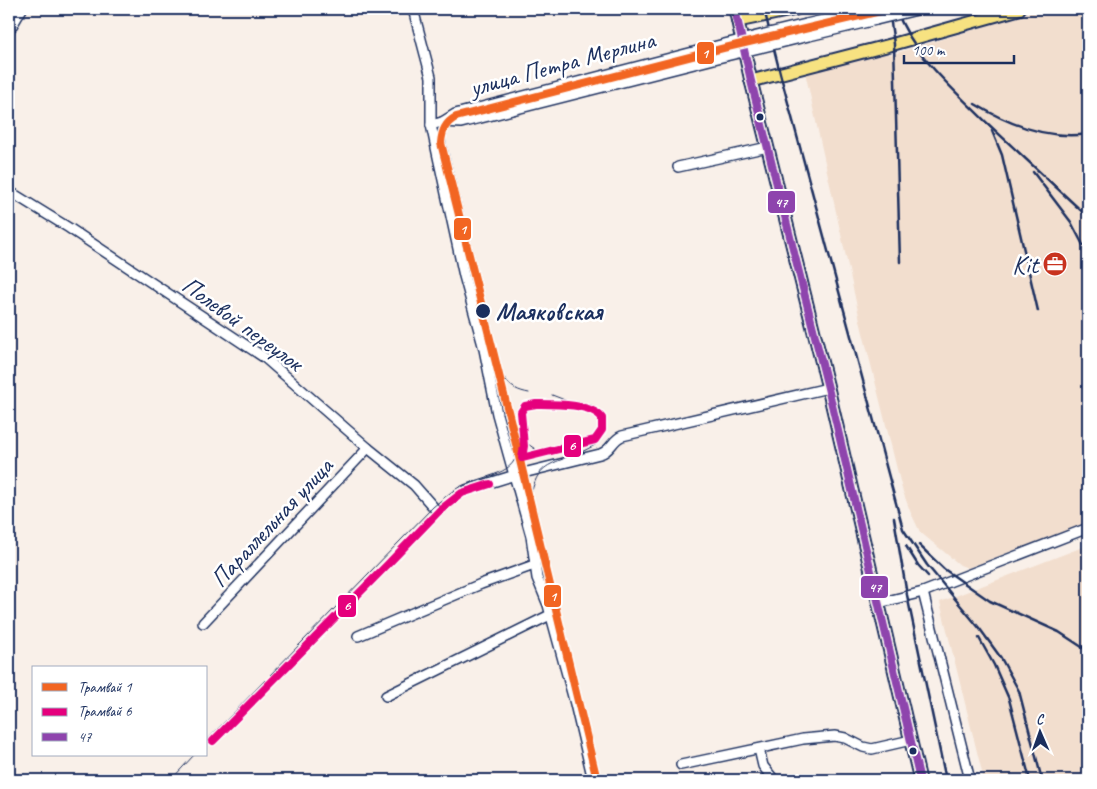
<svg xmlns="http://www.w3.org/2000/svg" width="1097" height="789" font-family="Caveat,sans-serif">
<rect width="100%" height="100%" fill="#f9f0e9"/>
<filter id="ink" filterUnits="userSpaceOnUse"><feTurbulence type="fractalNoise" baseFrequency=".02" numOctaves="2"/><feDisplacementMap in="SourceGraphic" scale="10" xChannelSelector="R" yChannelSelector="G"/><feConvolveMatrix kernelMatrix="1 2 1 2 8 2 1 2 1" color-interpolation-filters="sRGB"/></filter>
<g filter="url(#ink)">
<g fill="#f2dece">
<polygon points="1041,9 1088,9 1088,522 968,568 960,565 920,532 910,511 902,489 862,329 805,72 868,55 893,54"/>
<polygon points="1088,545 1088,780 984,780 940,602"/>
</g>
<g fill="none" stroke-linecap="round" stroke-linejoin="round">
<defs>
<g id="minor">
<polyline points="413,9 431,77 431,125 464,276 484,349 497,414 531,536 537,578 548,605 575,704 593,780"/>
<polyline points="806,24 871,9"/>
<polyline points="9,31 22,9"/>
<polyline points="809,36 876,20"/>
<polyline points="442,122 455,114 724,44"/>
<polyline points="431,125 442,122 461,123 726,56"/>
<polyline points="678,167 768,147"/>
<polyline points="9,191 69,228 265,358 368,448 414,485 436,510"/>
<path d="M467,490L515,475L600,454C611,451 612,440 622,436L828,388"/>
<polyline points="923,592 970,780"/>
<polyline points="879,603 923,592 1088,528"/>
<polyline points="203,623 368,448"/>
<polyline points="358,636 481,584 534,565"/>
<polyline points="386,696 550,615"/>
<polyline points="759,749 763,766 774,780"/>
<polyline points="681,765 803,739 835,736 845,738 863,747 872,749 911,740"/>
</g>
<g id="major">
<polyline points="735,9 751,81 828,388 920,780"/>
<polyline points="738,21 796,9"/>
<polyline points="751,81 894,44 1019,9"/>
</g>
</defs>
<use href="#minor" stroke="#1b2f5e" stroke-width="12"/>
<use href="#major" stroke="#1b2f5e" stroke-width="15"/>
<use href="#minor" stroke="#fff" stroke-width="9"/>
<use href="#major" stroke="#f7e281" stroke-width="11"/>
<g stroke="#1b2f5e" stroke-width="1">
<path d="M505,378C510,388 519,391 529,393"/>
<polyline points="552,395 570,402 591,405 597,408 603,416 605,427 599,443 572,457"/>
<path d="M518,434C539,457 549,456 578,450"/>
<polyline points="520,444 601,780"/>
<path d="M532,491C537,471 544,466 563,459"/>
<path d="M206,741L433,507C444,498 455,487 469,483C506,470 525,471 515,423L446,143C446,132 449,125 460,119L725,52L904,9"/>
<polyline points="171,780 194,755"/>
</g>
<g stroke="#1b2f5e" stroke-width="2.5">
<polyline points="764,9 780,73 903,529 927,565 980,629 1001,658 1019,691 1042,780"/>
<polyline points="889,9 894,44 900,262"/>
<path d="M896,9C913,55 951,87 985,121C1019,153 1054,185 1088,217"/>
<path d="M975,104C1008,124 1049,140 1088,134"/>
<polyline points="992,131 1002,155 1038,311"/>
<polyline points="1033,172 1071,222 1083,245"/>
<polyline points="894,518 907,595 946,780"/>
<polyline points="919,545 944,569 990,601 1059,632 1088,651"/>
<polyline points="906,546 918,565 928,576"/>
<polyline points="979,638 994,665 1009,699 1030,780"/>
</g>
<defs>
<g id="minor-bridge">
<polyline points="876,20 921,9"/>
<polyline points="724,44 806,24"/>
<polyline points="726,56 809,36"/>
</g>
</defs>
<use href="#minor-bridge" stroke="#1b2f5e" stroke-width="12" stroke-linecap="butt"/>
<use href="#minor-bridge" stroke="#fff" stroke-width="9"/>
<defs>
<polyline id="bus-1" points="735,9 751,81 828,388 920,780"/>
</defs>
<use href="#bus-1" stroke="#fff" stroke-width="11"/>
<use href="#bus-1" stroke="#8e44ad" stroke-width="8"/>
<defs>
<path id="tram-1" d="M597,780L509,415L441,143C442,131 445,123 456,117L724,48L889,9"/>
<g id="tram-2">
<path d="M536,404C553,404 591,403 602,418V430L595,440L522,458L524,446L521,412L525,406Z"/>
<polyline points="213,741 387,565 439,511 462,493 490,484"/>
</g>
</defs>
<use href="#tram-1" stroke="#fff" stroke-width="11"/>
<use href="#tram-2" stroke="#fff" stroke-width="11"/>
<use href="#tram-1" stroke="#f26522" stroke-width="8"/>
<use href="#tram-2" stroke="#e5007d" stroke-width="8"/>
</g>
</g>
<defs>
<symbol id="office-disc" viewBox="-11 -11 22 22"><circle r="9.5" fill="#c8321e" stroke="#fff"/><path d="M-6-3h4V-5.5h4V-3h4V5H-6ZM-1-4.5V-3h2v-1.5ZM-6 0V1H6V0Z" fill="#fff"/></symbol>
</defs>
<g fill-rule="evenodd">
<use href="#office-disc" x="1041" y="250" width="28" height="28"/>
</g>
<g fill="#1b2f5e" stroke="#fff" stroke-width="2">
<circle cx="760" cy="117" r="4.5"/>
<circle cx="483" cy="311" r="8"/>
<circle cx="913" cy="751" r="4.5"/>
</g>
<g text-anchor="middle" stroke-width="5" stroke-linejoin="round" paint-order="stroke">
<g font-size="25" fill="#1b2f5e" stroke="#fff">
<text transform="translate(562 63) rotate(-15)" y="9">улица Петра Мерлина</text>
<text transform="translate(243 323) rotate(36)" y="9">Полевой переулок</text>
<text transform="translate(271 522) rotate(-47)" y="9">Параллельная улица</text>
</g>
<g font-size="25" fill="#1b2f5e" stroke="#fff" text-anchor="end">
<text x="1038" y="273">Kit</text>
</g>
<g font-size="25" font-weight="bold" fill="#1b2f5e" stroke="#fff" text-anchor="start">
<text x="496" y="320">Маяковская</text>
</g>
</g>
<g stroke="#fff" stroke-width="2">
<rect x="696" y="41" width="19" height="24" rx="5" fill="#f26522"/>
<rect x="767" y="190" width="29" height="24" rx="5" fill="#8e44ad"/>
<rect x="453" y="217" width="19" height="24" rx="5" fill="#f26522"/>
<rect x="563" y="434" width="19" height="24" rx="5" fill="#e5007d"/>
<rect x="860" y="575" width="29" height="24" rx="5" fill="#8e44ad"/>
<rect x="543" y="584" width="19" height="24" rx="5" fill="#f26522"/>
<rect x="337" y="594" width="20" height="24" rx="5" fill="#e5007d"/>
</g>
<g font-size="14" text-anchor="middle" font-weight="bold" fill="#fff">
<text x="705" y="58">1</text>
<text x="781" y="207">47</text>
<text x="463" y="234">1</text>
<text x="572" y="450">6</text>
<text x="875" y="592">47</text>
<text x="553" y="601">1</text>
<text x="347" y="610">6</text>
</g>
<rect width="1097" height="789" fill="none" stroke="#fff" stroke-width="30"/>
<rect x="15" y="15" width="1067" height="759" fill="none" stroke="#1b2f5e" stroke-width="2" filter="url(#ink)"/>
<rect x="32" y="666" width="175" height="90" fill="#ffffff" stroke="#a4acbf"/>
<rect x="42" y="683" width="25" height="8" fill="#f26522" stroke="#a4acbf"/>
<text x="78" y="692" font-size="15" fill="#1b2f5e">Трамвай 1</text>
<rect x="42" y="708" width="25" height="8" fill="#e5007d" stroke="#a4acbf"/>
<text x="78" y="716" font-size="15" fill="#1b2f5e">Трамвай 6</text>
<rect x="42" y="733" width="25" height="8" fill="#8e44ad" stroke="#a4acbf"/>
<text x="78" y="742" font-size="15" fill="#1b2f5e">47</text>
<g transform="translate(1040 732) rotate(358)" stroke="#ffffff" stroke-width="4" paint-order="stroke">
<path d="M0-4L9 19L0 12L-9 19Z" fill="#1b2f5e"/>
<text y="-8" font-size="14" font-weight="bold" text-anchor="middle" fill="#1b2f5e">С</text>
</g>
<path d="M904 55v8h110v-8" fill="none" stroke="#1b2f5e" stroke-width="2.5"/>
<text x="912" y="55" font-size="15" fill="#1b2f5e" stroke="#ffffff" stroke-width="4" paint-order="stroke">100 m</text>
</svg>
